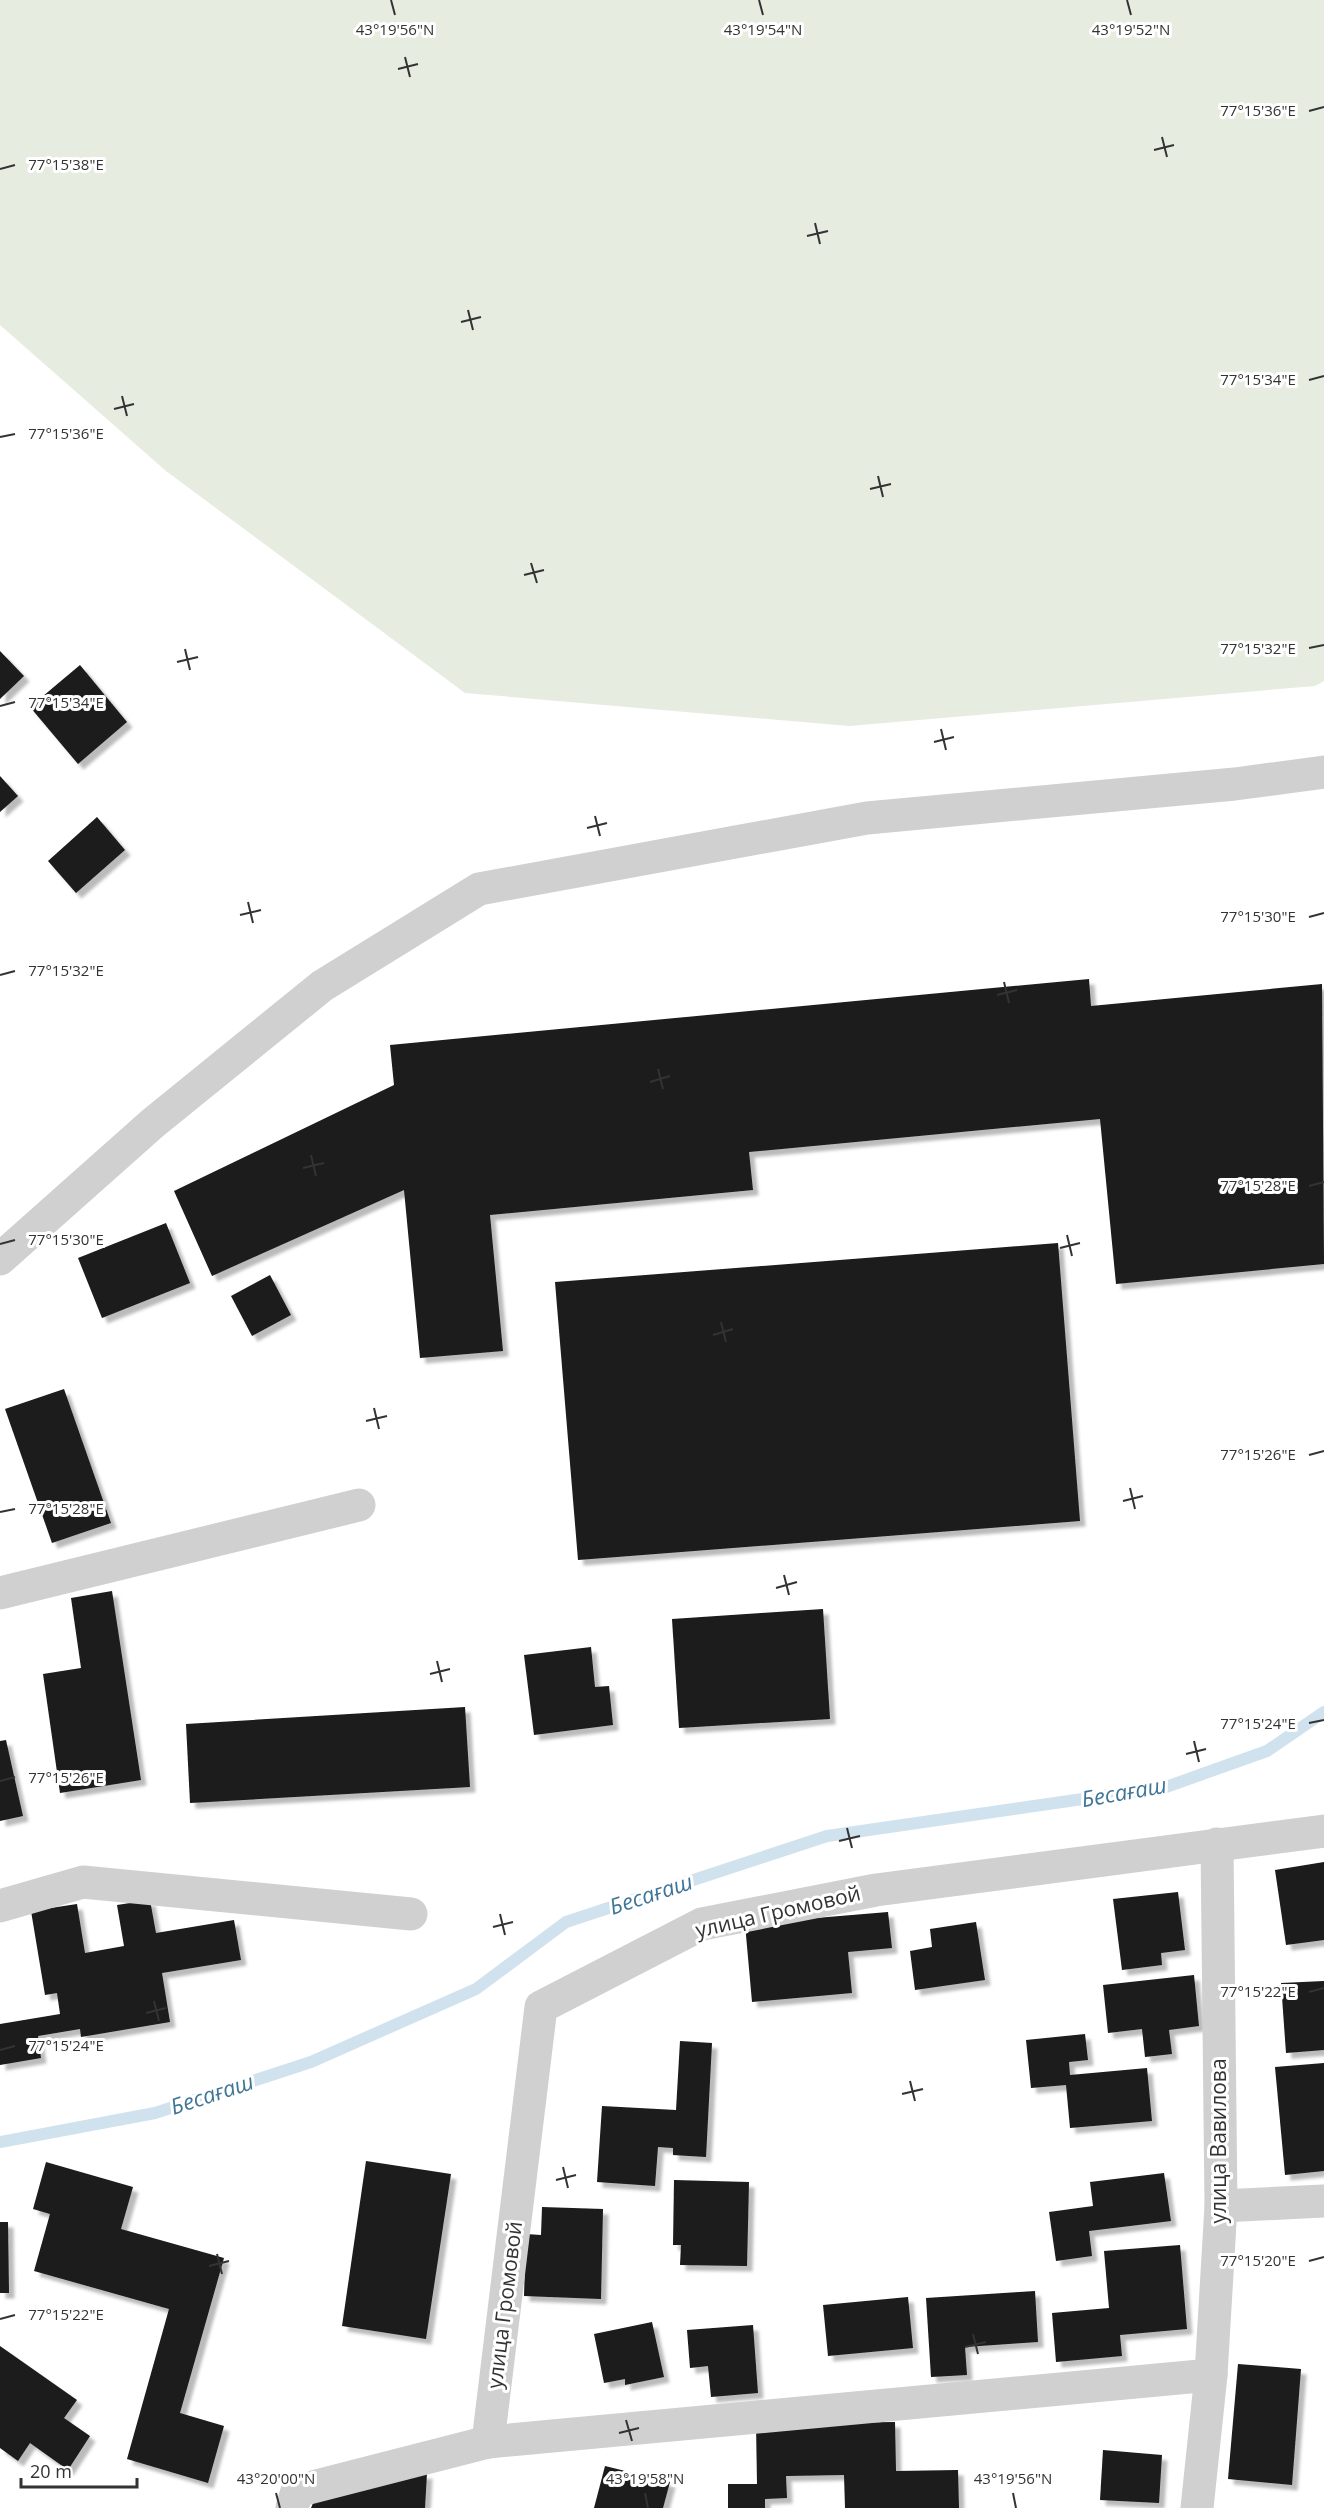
<svg xmlns="http://www.w3.org/2000/svg" width="1324" height="2508" font-family="'Open Sans',sans-serif">
<defs>
<filter id="shadow"><feDropShadow dx="5.5" dy="5.5" stdDeviation="1.5" flood-color="#0004"/></filter>
</defs>
<rect width="100%" height="100%" fill="#fff"/>
<polygon fill="#e6ecdf" points="0,0 1324,0 1324,681 1315,686 849,726 465,693 166,471 0,325"/>
<g fill="none" stroke-linecap="round" stroke-linejoin="round">
<polyline stroke="#cfe2ee" stroke-width="12" points="0,2142 155,2113 311,2062 476,1989 566,1922 827,1836 1166,1787 1267,1751 1324,1712"/>
</g>
<g fill="#1a1a1a" filter="url(#shadow)">
<polygon points="0,651 24,676 0,699"/>
<polygon points="80,665 127,722 78,764 30,707"/>
<polygon points="0,776 18,796 0,812"/>
<polygon points="97,817 125,850 76,893 48,861"/>
<polygon points="1089,979 1091,1006 1322,984 1324,1264 1116,1284 1100,1119 749,1152 753,1190 490,1215 503,1351 420,1358 404,1190 212,1276 174,1191 394,1085 390,1045"/>
<polygon points="166,1223 190,1283 102,1318 78,1258"/>
<polygon points="1058,1243 1080,1521 578,1560 555,1282"/>
<polygon points="270,1275 291,1315 252,1336 231,1296"/>
<polygon points="64,1389 111,1523 52,1543 5,1409"/>
<polygon points="112,1591 141,1780 60,1793 43,1674 81,1668 71,1598"/>
<polygon points="823,1609 830,1719 679,1728 672,1619"/>
<polygon points="591,1647 595,1687 609,1686 613,1725 534,1735 524,1655"/>
<polygon points="465,1707 470,1787 190,1803 186,1724"/>
<polygon points="6,1740 23,1816 0,1821 0,1741"/>
<polygon points="1324,1862 1324,1940 1286,1945 1275,1870"/>
<polygon points="1178,1892 1185,1950 1161,1953 1162,1965 1122,1970 1113,1899"/>
<polygon points="150,1900 156,1933 234,1920 241,1960 162,1973 170,2022 81,2037 80,2029 38,2036 41,2058 0,2065 0,2024 60,2014 57,1993 45,1995 31,1911 77,1904 85,1953 124,1946 117,1905"/>
<polygon points="888,1912 892,1948 848,1952 852,1993 752,2002 745,1924"/>
<polygon points="976,1922 985,1980 915,1990 910,1951 932,1947 930,1929"/>
<polygon points="1194,1975 1199,2026 1169,2030 1172,2054 1145,2057 1142,2029 1108,2033 1103,1985"/>
<polygon points="1324,1981 1324,2050 1286,2053 1281,1983"/>
<polygon points="1085,2034 1088,2060 1069,2062 1070,2075 1147,2068 1152,2121 1070,2128 1066,2085 1031,2088 1026,2040"/>
<polygon points="680,2041 712,2043 706,2157 673,2155 673,2148 658,2147 655,2186 597,2182 602,2106 676,2110"/>
<polygon points="1324,2063 1324,2171 1285,2175 1275,2067"/>
<polygon points="366,2161 451,2174 426,2339 342,2326"/>
<polygon points="46,2162 133,2187 121,2229 224,2258 180,2413 224,2426 208,2483 127,2459 169,2309 34,2271 50,2214 33,2209"/>
<polygon points="1164,2173 1171,2221 1089,2231 1092,2256 1056,2261 1049,2212 1093,2206 1090,2182"/>
<polygon points="674,2180 749,2182 747,2266 680,2265 681,2245 673,2245"/>
<polygon points="542,2207 603,2209 601,2299 524,2296 526,2234 541,2235"/>
<polygon points="0,2222 8,2222 9,2293 0,2293"/>
<polygon points="1180,2245 1187,2329 1120,2335 1122,2356 1056,2362 1052,2313 1109,2308 1104,2251"/>
<polygon points="1035,2291 1038,2342 965,2347 967,2375 931,2377 926,2298"/>
<polygon points="908,2297 913,2348 828,2356 823,2305"/>
<polygon points="652,2322 664,2377 625,2385 625,2379 604,2383 594,2334"/>
<polygon points="753,2325 758,2393 711,2397 708,2366 690,2368 687,2330"/>
<polygon points="0,2346 77,2400 64,2418 90,2436 68,2470 30,2443 18,2461 0,2448"/>
<polygon points="1238,2364 1301,2369 1292,2485 1228,2479"/>
<polygon points="895,2422 896,2471 958,2470 959,2508 845,2508 844,2475 786,2476 787,2498 765,2499 765,2508 728,2508 728,2484 757,2484 756,2424"/>
<polygon points="1103,2450 1162,2455 1159,2503 1100,2500"/>
<polygon points="605,2466 670,2482 663,2508 594,2508"/>
<polygon points="427,2473 425,2508 311,2508 320,2486"/>
</g>
<g fill="none" stroke-linecap="round" stroke-linejoin="round">
<g stroke="#d0d0d0" stroke-width="33">
<polyline points="0,1259 153,1123 322,986 479,889 867,818 1235,784 1324,772"/>
<polyline points="0,1593 359,1505"/>
<polyline points="0,1906 83,1882 411,1914"/>
<polyline points="1221,2206 1324,2201"/>
<polyline points="488,2442 541,2007 702,1924 876,1890 1324,1831"/>
<polyline points="292,2508 297,2491 488,2442 1211,2375"/>
<polyline points="1197,2508 1211,2375 1221,2206 1217,1844"/>
</g>
</g>
<path fill="none" stroke="#333" stroke-width="2" d="M391,0L395,15M759,0L763,15M1127,0L1131,15M405,57L410,77M398,69L418,64M1309,111L1324,107M1162,137L1167,157M1154,150L1174,145M0,169L15,165M815,223L820,244M807,236L828,231M468,310L473,330M461,322L481,317M1309,380L1324,376M122,396L127,416M114,409L134,404M0,437L15,434M878,476L883,497M870,489L891,484M531,563L537,583M524,575L544,570M1309,648L1324,645M185,649L190,670M177,662L198,657M0,706L15,702M941,729L946,750M934,742L954,737M595,816L600,836M587,828L607,823M248,902L253,923M240,915L261,910M1309,917L1324,913M0,975L15,971M1004,982L1009,1003M997,995L1017,990M658,1069L663,1089M650,1082L670,1076M311,1155L316,1176M303,1168L324,1163M1309,1186L1324,1182M1067,1235L1072,1256M0,1244L15,1240M1060,1248L1080,1243M721,1322L726,1342M713,1335L733,1329M374,1408L379,1429M366,1421L387,1416M1309,1455L1324,1451M1130,1488L1135,1509M1123,1501L1143,1496M0,1512L15,1509M784,1575L789,1595M776,1588L797,1582M437,1661L442,1682M430,1674L450,1669M1309,1723L1324,1720M1194,1741L1199,1762M1186,1754L1206,1749M0,1781L15,1777M847,1828L852,1848M839,1841L860,1836M500,1914L505,1935M493,1927L513,1922M1309,1992L1324,1988M154,2001L159,2021M146,2013L166,2008M0,2050L15,2046M910,2081L915,2101M902,2094L923,2089M563,2167L568,2188M556,2180L576,2175M217,2254L222,2274M1309,2261L1324,2257M209,2266L229,2261M0,2319L15,2315M973,2334L978,2354M965,2347L986,2342M626,2420L632,2441M619,2433L639,2428M276,2493L280,2508M645,2493L648,2508M1013,2493L1016,2508"/>
<g text-anchor="middle" stroke-width="6" stroke-linejoin="round" paint-order="stroke">
<g font-size="21" fill="#333" stroke="#fff">
<text transform="translate(778 1912) rotate(-13)" y="7">улица Громовой</text>
<text transform="translate(1219 2141) rotate(-90)" y="7">улица Вавилова</text>
<text transform="translate(505 2305) rotate(-83)" y="7">улица Громовой</text>
</g>
<g font-size="22" font-style="italic" fill="#3f7597" stroke="#fff">
<text transform="translate(1124 1792) rotate(-10)" y="8">Бесағаш</text>
<text transform="translate(651 1894) rotate(-18)" y="8">Бесағаш</text>
<text transform="translate(212 2094) rotate(-18)" y="8">Бесағаш</text>
</g>
</g>
<g font-size="15" text-anchor="middle" fill="#333" stroke="#fff" stroke-width="6" stroke-linejoin="round" paint-order="stroke">
<text x="1131" y="35">43°19'52"N</text>
<text x="395" y="35">43°19'56"N</text>
<text x="763" y="35">43°19'54"N</text>
<text x="1258" y="116">77°15'36"E</text>
<text x="66" y="170">77°15'38"E</text>
<text x="1258" y="385">77°15'34"E</text>
<text x="66" y="439">77°15'36"E</text>
<text x="1258" y="654">77°15'32"E</text>
<text x="66" y="708">77°15'34"E</text>
<text x="1258" y="922">77°15'30"E</text>
<text x="66" y="976">77°15'32"E</text>
<text x="1258" y="1191">77°15'28"E</text>
<text x="66" y="1245">77°15'30"E</text>
<text x="1258" y="1460">77°15'26"E</text>
<text x="66" y="1514">77°15'28"E</text>
<text x="1258" y="1729">77°15'24"E</text>
<text x="66" y="1783">77°15'26"E</text>
<text x="1258" y="1997">77°15'22"E</text>
<text x="66" y="2051">77°15'24"E</text>
<text x="1258" y="2266">77°15'20"E</text>
<text x="66" y="2320">77°15'22"E</text>
<text x="276" y="2484">43°20'00"N</text>
<text x="645" y="2484">43°19'58"N</text>
<text x="1013" y="2484">43°19'56"N</text>
</g>
<path d="M21 2478v9h116v-9" fill="none" stroke="#333333" stroke-width="3"/>
<text x="30" y="2478" font-size="18" fill="#333333" stroke="#ffffff" stroke-width="4.5" paint-order="stroke">20 m</text>
</svg>
